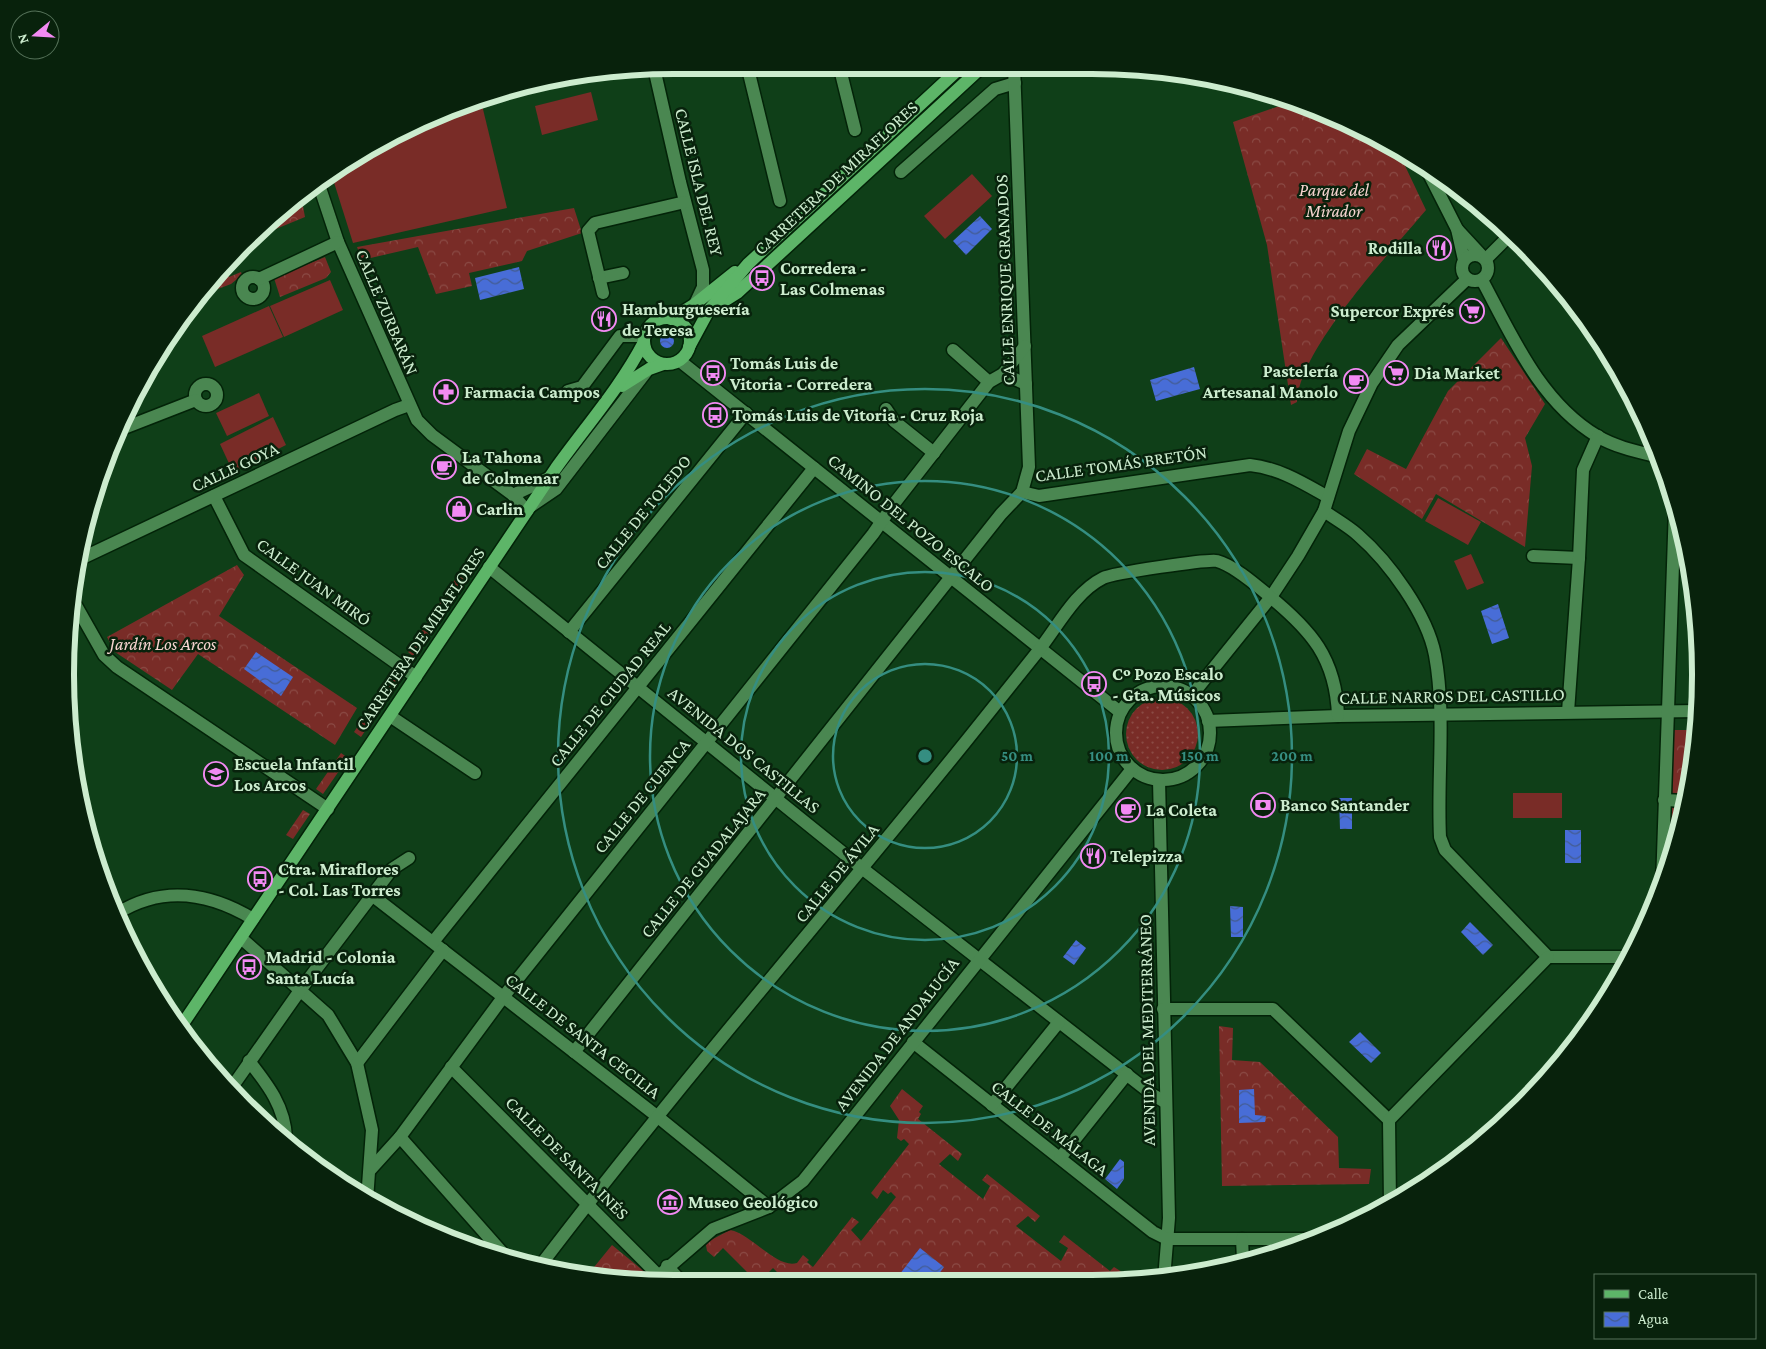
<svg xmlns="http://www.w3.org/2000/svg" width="1766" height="1349" font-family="'Crimson Pro',serif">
<defs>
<pattern id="forest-crowns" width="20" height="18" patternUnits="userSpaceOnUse" patternTransform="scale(1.25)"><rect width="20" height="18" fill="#792c27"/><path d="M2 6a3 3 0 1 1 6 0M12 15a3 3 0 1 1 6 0" fill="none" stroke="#8b4b45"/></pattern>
<pattern id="garden-dots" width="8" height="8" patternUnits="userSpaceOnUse" patternTransform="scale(1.25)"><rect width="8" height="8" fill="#792c27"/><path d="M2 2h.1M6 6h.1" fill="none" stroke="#8b4b45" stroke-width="1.8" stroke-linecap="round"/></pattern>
<pattern id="water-waves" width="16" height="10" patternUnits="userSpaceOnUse" patternTransform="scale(1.25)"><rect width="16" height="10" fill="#486dd7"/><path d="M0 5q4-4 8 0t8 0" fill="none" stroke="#435c92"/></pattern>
</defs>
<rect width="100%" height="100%" fill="#0f3f18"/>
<g fill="#792c27">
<polygon points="591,92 598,120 542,135 535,106"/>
<polygon points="481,101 507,208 353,243 332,176 370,147"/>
<polygon points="972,174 992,196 945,239 924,216"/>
<polygon points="330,280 343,310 284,337 270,306"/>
<polygon points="269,306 283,337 215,367 202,336"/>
<polygon points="259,393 269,416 227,436 216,413"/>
<polygon points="273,417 286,445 233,472 220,444"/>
<polygon points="1438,498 1481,522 1468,545 1425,521"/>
<polygon points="1471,554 1484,583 1467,590 1454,561"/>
<rect x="1513" y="793" width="49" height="25"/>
</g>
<g fill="url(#forest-crowns)">
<path d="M1291,102L1361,128L1398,151L1426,210C1391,252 1299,349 1297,402L1291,405L1267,245L1233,122Z"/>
<polygon points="302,201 305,217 249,240 297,202"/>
<polygon points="574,208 582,233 527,251 522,261 469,273 472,286 436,294 418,247 362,260 357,247"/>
<polygon points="1524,245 1559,287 1554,291 1538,273 1542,269 1521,249"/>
<polygon points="325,257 331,272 326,278 280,297 274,278"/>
<polygon points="225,266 229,277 241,272 242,275 231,284 202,295"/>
<polygon points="1501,338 1545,404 1525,438 1532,466 1525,547 1436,494 1422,519 1354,474 1367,449 1406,469 1448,391"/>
<polygon points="237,565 244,575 219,616 357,708 335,745 198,654 172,690 115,652 107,637"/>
<polygon points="458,575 465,580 414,657 408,652"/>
<polygon points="393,674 400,679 361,737 354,732"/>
<polygon points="1671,730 1696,730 1689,793 1671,853"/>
<polygon points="341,753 348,758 323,794 316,789"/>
<polygon points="303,810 310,814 293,839 286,835"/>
<polygon points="1219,1026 1233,1028 1232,1060 1260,1062 1338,1137 1339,1168 1371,1169 1369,1184 1222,1186"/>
<path d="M902,1089L923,1106L919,1112L921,1114L918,1119L962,1154L958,1161L950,1154L939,1164L983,1199L990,1186L982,1180L987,1174L1040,1216L1035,1222L1028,1216L1016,1226L1061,1261L1068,1248L1059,1242L1064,1235L1110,1271L1114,1267L1122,1272L1129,1271L1126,1279H784L773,1268L764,1277L765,1279H754L723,1248L714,1257L707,1251L706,1245L709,1241L730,1230C752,1234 776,1269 797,1263L803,1255L809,1260L807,1262L813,1267L852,1217L859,1222L851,1230L861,1241L896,1197L891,1192L888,1194L883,1190L877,1199L871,1193L909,1144L904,1139L901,1141L897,1138L899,1120L890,1106Z"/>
<polygon points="612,1245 651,1277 649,1279 586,1277"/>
</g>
<circle fill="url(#garden-dots)" cx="1162" cy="734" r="36"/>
<g fill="url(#water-waves)">
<polygon points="980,216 992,229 966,255 953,241"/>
<polygon points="519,267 524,289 480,300 475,278"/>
<circle cx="667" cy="341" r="7"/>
<polygon points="1194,367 1200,389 1156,401 1150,380"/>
<polygon points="1498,604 1509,638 1492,644 1481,611"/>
<polygon points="256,652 293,677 281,696 244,669"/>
<polygon points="1339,798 1352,798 1352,829 1340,829"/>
<rect x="1565" y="830" width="16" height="33"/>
<polygon points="1230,906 1243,907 1243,937 1231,937"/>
<polygon points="1470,922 1493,945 1483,955 1461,932"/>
<polygon points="1076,940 1086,948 1074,965 1063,957"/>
<polygon points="1360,1032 1381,1053 1371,1063 1349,1042"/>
<polygon points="1254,1089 1255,1115 1266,1116 1265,1122 1239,1123 1239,1090"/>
<polygon points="1120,1159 1124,1162 1124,1179 1117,1189 1105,1179"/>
<polygon points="920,1248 944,1267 935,1279 896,1279"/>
</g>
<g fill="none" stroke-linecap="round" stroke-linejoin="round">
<defs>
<g id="minor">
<polyline points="747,65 780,201"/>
<polyline points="839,65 855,130"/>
<polyline points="654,68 680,182 703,270 703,287 695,304"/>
<polyline points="1426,168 1457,229 1464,260"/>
<polyline points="901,172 995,89 1015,83"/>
<polyline points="319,185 338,242 417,420 432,435 513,495 527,511"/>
<polyline points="1457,229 1482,256"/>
<circle cx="1475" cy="268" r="13"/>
<polyline points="1486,259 1511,234"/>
<circle cx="253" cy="288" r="11"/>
<polyline points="599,278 623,273"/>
<polyline points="259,279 338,242"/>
<path d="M1482,280C1512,336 1540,402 1597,436C1615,447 1639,452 1659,457"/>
<polyline points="603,293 588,231 595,223 685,202"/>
<polyline points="953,350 989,382"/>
<polyline points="680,361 1120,712"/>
<polyline points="1003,374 1026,384"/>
<circle cx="206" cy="395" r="11"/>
<polyline points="568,391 582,387 620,336 645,336"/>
<polyline points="886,409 894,421 934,453"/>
<polyline points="119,430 196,400"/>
<path d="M1022,492L1039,496L1250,465C1279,468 1303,483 1328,497"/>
<polyline points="513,495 551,477"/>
<polyline points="214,496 244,555 416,677"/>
<polyline points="531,506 556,489 646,372"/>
<path d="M1324,511C1335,519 1348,526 1358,535C1389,562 1427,614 1435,655C1446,715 1437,777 1440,837L1445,850L1548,957H1628"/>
<polyline points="1533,556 1579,558"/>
<polyline points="76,561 395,410 409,405"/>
<polyline points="489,567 863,869 1153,1095 1165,1102"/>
<polyline points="74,602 104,655 117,667 328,809"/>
<polyline points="569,632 746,413"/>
<circle cx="1163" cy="733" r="47"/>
<polyline points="1192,695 1271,597 1298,556 1324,511 1349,431 1372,383 1398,345 1467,279"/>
<polyline points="1568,712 1579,558 1583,470 1598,436"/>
<polyline points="390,716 475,773"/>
<polyline points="1208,721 1338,716 1697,711"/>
<polyline points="1159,780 1169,1218 1164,1279"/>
<polyline points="1664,800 1687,801"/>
<polyline points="1662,884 1675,507"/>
<polyline points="373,896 658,1117 769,1207"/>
<path d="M118,913C163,885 210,893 253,919"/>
<polyline points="241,938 328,1015 357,1063 372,1130 367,1200"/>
<polyline points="433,942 814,468"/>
<polyline points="1163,1009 1273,1009 1389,1120"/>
<polyline points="913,1042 1153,1232 1167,1239 1321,1239"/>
<polyline points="574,1052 1001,514 1022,492 1029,467 1014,66"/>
<path d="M249,1061C268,1085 285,1107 286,1138"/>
<polyline points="357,1063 443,950"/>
<polyline points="451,1067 658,1275"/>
<polyline points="230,1090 301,989 392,869 409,858"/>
<polyline points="992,1105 1059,1022"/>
<polyline points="400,1137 507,1258"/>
<polyline points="1060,1158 1127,1074"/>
<polyline points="371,1169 400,1137 504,996 873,534 893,505 989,382 1003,374 1025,346"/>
<polyline points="1390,1203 1389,1120 1548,957"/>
<polyline points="1242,1239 1243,1260"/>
<path d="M540,1266C677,1086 825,916 967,740C991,710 1015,680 1039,650C1058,626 1075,592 1103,578C1113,573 1208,559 1217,561C1233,565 1256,585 1268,595C1311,630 1336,658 1338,716"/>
<polyline points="667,1266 679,1279"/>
<polyline points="655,1279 713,1229 769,1207 803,1181 1132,769"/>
</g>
<g id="major">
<polyline points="718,305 737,293 983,66"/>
<circle cx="667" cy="341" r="23"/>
<polyline points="671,319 695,304 735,272"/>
<polyline points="689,347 709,310 748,264 962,66"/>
<polyline points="622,386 649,369 663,364"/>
<path d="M180,1028L556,468C586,426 620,388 644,342"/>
</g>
</defs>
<use href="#minor" stroke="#032308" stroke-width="15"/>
<use href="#major" stroke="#032308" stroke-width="15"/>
<use href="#minor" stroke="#4a8751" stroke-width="12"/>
<use href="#major" stroke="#5db568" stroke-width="12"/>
</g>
<g fill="none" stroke="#358e81" stroke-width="2.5">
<circle cx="925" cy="756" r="92"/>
<circle cx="925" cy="756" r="184"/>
<circle cx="925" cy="756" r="275"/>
<circle cx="925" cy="756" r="367"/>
</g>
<defs>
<symbol id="restaurant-ring" viewBox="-11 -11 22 22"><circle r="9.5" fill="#08220c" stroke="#f28af3" stroke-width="1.5"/><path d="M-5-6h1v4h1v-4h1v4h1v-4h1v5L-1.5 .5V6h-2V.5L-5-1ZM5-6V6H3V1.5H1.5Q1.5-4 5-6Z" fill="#f28af3"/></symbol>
<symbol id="bus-ring" viewBox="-11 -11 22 22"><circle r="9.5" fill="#08220c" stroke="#f28af3" stroke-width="1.5"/><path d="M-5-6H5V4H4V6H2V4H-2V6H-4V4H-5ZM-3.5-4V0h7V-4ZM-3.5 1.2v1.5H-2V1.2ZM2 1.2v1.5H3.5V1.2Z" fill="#f28af3"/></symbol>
<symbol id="supermarket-ring" viewBox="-11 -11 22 22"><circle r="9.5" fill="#08220c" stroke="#f28af3" stroke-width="1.5"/><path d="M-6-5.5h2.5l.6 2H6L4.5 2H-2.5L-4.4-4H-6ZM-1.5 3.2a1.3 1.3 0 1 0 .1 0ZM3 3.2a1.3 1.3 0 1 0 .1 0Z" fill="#f28af3"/></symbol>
<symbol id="cafe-ring" viewBox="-11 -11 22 22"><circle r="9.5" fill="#08220c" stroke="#f28af3" stroke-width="1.5"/><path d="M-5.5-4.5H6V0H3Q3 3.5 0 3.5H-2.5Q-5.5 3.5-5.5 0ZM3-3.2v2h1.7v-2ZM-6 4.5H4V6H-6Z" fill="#f28af3"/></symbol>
<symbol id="pharmacy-ring" viewBox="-11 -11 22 22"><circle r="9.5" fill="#08220c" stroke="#f28af3" stroke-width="1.5"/><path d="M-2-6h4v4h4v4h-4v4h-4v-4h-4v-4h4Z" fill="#f28af3"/></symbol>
<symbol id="shop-ring" viewBox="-11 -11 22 22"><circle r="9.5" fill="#08220c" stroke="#f28af3" stroke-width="1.5"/><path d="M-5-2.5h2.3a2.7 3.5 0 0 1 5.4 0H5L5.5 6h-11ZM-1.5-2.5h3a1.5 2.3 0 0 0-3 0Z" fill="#f28af3"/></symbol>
<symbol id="school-ring" viewBox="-11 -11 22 22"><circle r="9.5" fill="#08220c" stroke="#f28af3" stroke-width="1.5"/><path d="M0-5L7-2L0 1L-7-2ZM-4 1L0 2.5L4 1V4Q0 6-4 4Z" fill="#f28af3"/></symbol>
<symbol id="bank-ring" viewBox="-11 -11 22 22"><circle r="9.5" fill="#08220c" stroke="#f28af3" stroke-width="1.5"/><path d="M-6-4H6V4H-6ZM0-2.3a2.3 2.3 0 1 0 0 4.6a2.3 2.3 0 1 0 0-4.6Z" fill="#f28af3"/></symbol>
<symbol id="museum-ring" viewBox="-11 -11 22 22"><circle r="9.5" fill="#08220c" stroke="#f28af3" stroke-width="1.5"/><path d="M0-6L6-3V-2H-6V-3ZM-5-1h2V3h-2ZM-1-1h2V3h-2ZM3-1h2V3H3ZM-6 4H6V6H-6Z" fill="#f28af3"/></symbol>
</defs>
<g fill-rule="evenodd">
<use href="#restaurant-ring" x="1425" y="234" width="28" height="28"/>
<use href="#bus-ring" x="748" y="264" width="28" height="28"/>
<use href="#supermarket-ring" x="1458" y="297" width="28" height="28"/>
<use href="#restaurant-ring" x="590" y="305" width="28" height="28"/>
<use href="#bus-ring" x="699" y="359" width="28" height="28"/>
<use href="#supermarket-ring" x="1382" y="359" width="28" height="28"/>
<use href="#cafe-ring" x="1342" y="367" width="28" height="28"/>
<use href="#pharmacy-ring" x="432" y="378" width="28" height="28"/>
<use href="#bus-ring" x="701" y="401" width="28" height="28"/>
<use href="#cafe-ring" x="430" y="453" width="28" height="28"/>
<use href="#shop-ring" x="445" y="495" width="28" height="28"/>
<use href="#bus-ring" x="1080" y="670" width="28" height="28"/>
<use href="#school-ring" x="202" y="760" width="28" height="28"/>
<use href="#bank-ring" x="1249" y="791" width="28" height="28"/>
<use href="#cafe-ring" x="1114" y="796" width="28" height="28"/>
<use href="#restaurant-ring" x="1079" y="842" width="28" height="28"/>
<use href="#bus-ring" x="246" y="865" width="28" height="28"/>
<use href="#bus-ring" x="235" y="953" width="28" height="28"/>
<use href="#museum-ring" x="656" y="1188" width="28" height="28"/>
</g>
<g text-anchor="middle" stroke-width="5" stroke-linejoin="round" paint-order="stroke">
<g font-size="18" fill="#ccecce" stroke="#08220c">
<text transform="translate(836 178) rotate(-43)" y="6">CARRETERA DE MIRAFLORES</text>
<text transform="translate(699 182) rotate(76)" y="6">CALLE ISLA DEL REY</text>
<text transform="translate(1005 280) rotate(-92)" y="6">CALLE ENRIQUE GRANADOS</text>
<text transform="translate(387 312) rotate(67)" y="6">CALLE ZURBARÁN</text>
<text transform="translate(1121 464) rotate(-8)" y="6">CALLE TOMÁS BRETÓN</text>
<text transform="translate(235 467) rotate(-25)" y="6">CALLE GOYA</text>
<text transform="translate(643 512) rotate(-51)" y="6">CALLE DE TOLEDO</text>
<text transform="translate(911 523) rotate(39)" y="6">CAMINO DEL POZO ESCALO</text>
<text transform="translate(314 582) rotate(36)" y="6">CALLE JUAN MIRÓ</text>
<text transform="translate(420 639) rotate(-56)" y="6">CARRETERA DE MIRAFLORES</text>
<text transform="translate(610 694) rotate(-51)" y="6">CALLE DE CIUDAD REAL</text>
<text transform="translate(1452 696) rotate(-1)" y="6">CALLE NARROS DEL CASTILLO</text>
<text transform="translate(744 750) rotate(39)" y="6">AVENIDA DOS CASTILLAS</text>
<text transform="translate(642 796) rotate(-51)" y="6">CALLE DE CUENCA</text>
<text transform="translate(703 863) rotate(-51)" y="6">CALLE DE GUADALAJARA</text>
<text transform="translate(837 873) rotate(-51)" y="6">CALLE DE ÁVILA</text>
<text transform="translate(1147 1030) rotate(-91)" y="6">AVENIDA DEL MEDITERRÁNEO</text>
<text transform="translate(897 1034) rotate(-52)" y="6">AVENIDA DE ANDALUCÍA</text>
<text transform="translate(583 1036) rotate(38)" y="6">CALLE DE SANTA CECILIA</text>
<text transform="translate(1050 1128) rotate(38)" y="6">CALLE DE MÁLAGA</text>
<text transform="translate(567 1158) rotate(45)" y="6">CALLE DE SANTA INÉS</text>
</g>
<g font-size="18" font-style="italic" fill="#f7d4d0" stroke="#08220c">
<text x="1334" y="196">Parque del<tspan x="1334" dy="21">Mirador</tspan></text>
<text x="163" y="650">Jardín Los Arcos</text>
</g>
<g font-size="18" font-weight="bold" fill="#ccecce" stroke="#08220c" text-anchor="start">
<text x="1422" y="254" text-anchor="end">Rodilla</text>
<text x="780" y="274">Corredera -<tspan x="780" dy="21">Las Colmenas</tspan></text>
<text x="622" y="315">Hamburguesería<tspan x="622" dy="21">de Teresa</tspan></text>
<text x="1454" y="317" text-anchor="end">Supercor Exprés</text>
<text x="730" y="369">Tomás Luis de<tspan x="730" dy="21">Vitoria - Corredera</tspan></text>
<text x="1338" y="377" text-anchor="end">Pastelería<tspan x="1338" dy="21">Artesanal Manolo</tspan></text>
<text x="1414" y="379">Dia Market</text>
<text x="464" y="398">Farmacia Campos</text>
<text x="732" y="421">Tomás Luis de Vitoria - Cruz Roja</text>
<text x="462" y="463">La Tahona<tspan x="462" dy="21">de Colmenar</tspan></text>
<text x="476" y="515">Carlin</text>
<text x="1112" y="680">Cº Pozo Escalo<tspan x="1112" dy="21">- Gta. Músicos</tspan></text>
<text x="234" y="770">Escuela Infantil<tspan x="234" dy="21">Los Arcos</tspan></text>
<text x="1280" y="811">Banco Santander</text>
<text x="1146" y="816">La Coleta</text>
<text x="1110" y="862">Telepizza</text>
<text x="278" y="875">Ctra. Miraflores<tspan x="278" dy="21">- Col. Las Torres</tspan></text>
<text x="266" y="963">Madrid - Colonia<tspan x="266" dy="21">Santa Lucía</tspan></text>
<text x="688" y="1208">Museo Geológico</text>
</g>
</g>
<path d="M0 0H1766V1349H0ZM674 74H1092A600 600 0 0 1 1692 674V675A600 600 0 0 1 1092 1275H674A600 600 0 0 1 74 675V674A600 600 0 0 1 674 74Z" fill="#08220c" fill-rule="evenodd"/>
<path fill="none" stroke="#ccecce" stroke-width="6" d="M674 74H1092A600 600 0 0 1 1692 674V675A600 600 0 0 1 1092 1275H674A600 600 0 0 1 74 675V674A600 600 0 0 1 674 74Z"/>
<circle cx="925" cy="756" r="8" fill="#358e81" stroke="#08220c" stroke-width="2.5"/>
<g font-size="15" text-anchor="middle" font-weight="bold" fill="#358e81" stroke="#08220c" stroke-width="5" stroke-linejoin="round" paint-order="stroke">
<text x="1017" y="761">50 m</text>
<text x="1109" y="761">100 m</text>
<text x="1200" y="761">150 m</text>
<text x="1292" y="761">200 m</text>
</g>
<rect x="1594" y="1274" width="162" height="65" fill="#08220c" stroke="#56735a"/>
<rect x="1604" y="1290" width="25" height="8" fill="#5db568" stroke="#56735a"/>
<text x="1638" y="1299" font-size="15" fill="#ccecce">Calle</text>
<rect x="1604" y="1312" width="25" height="15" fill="url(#water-waves)" stroke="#56735a"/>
<text x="1638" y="1324" font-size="15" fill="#ccecce">Agua</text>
<g transform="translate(35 35) rotate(252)"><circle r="24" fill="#08220c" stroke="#56735a"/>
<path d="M0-4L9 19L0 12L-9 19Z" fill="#f28af3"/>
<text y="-8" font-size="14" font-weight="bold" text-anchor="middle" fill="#ccecce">N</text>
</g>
</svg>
